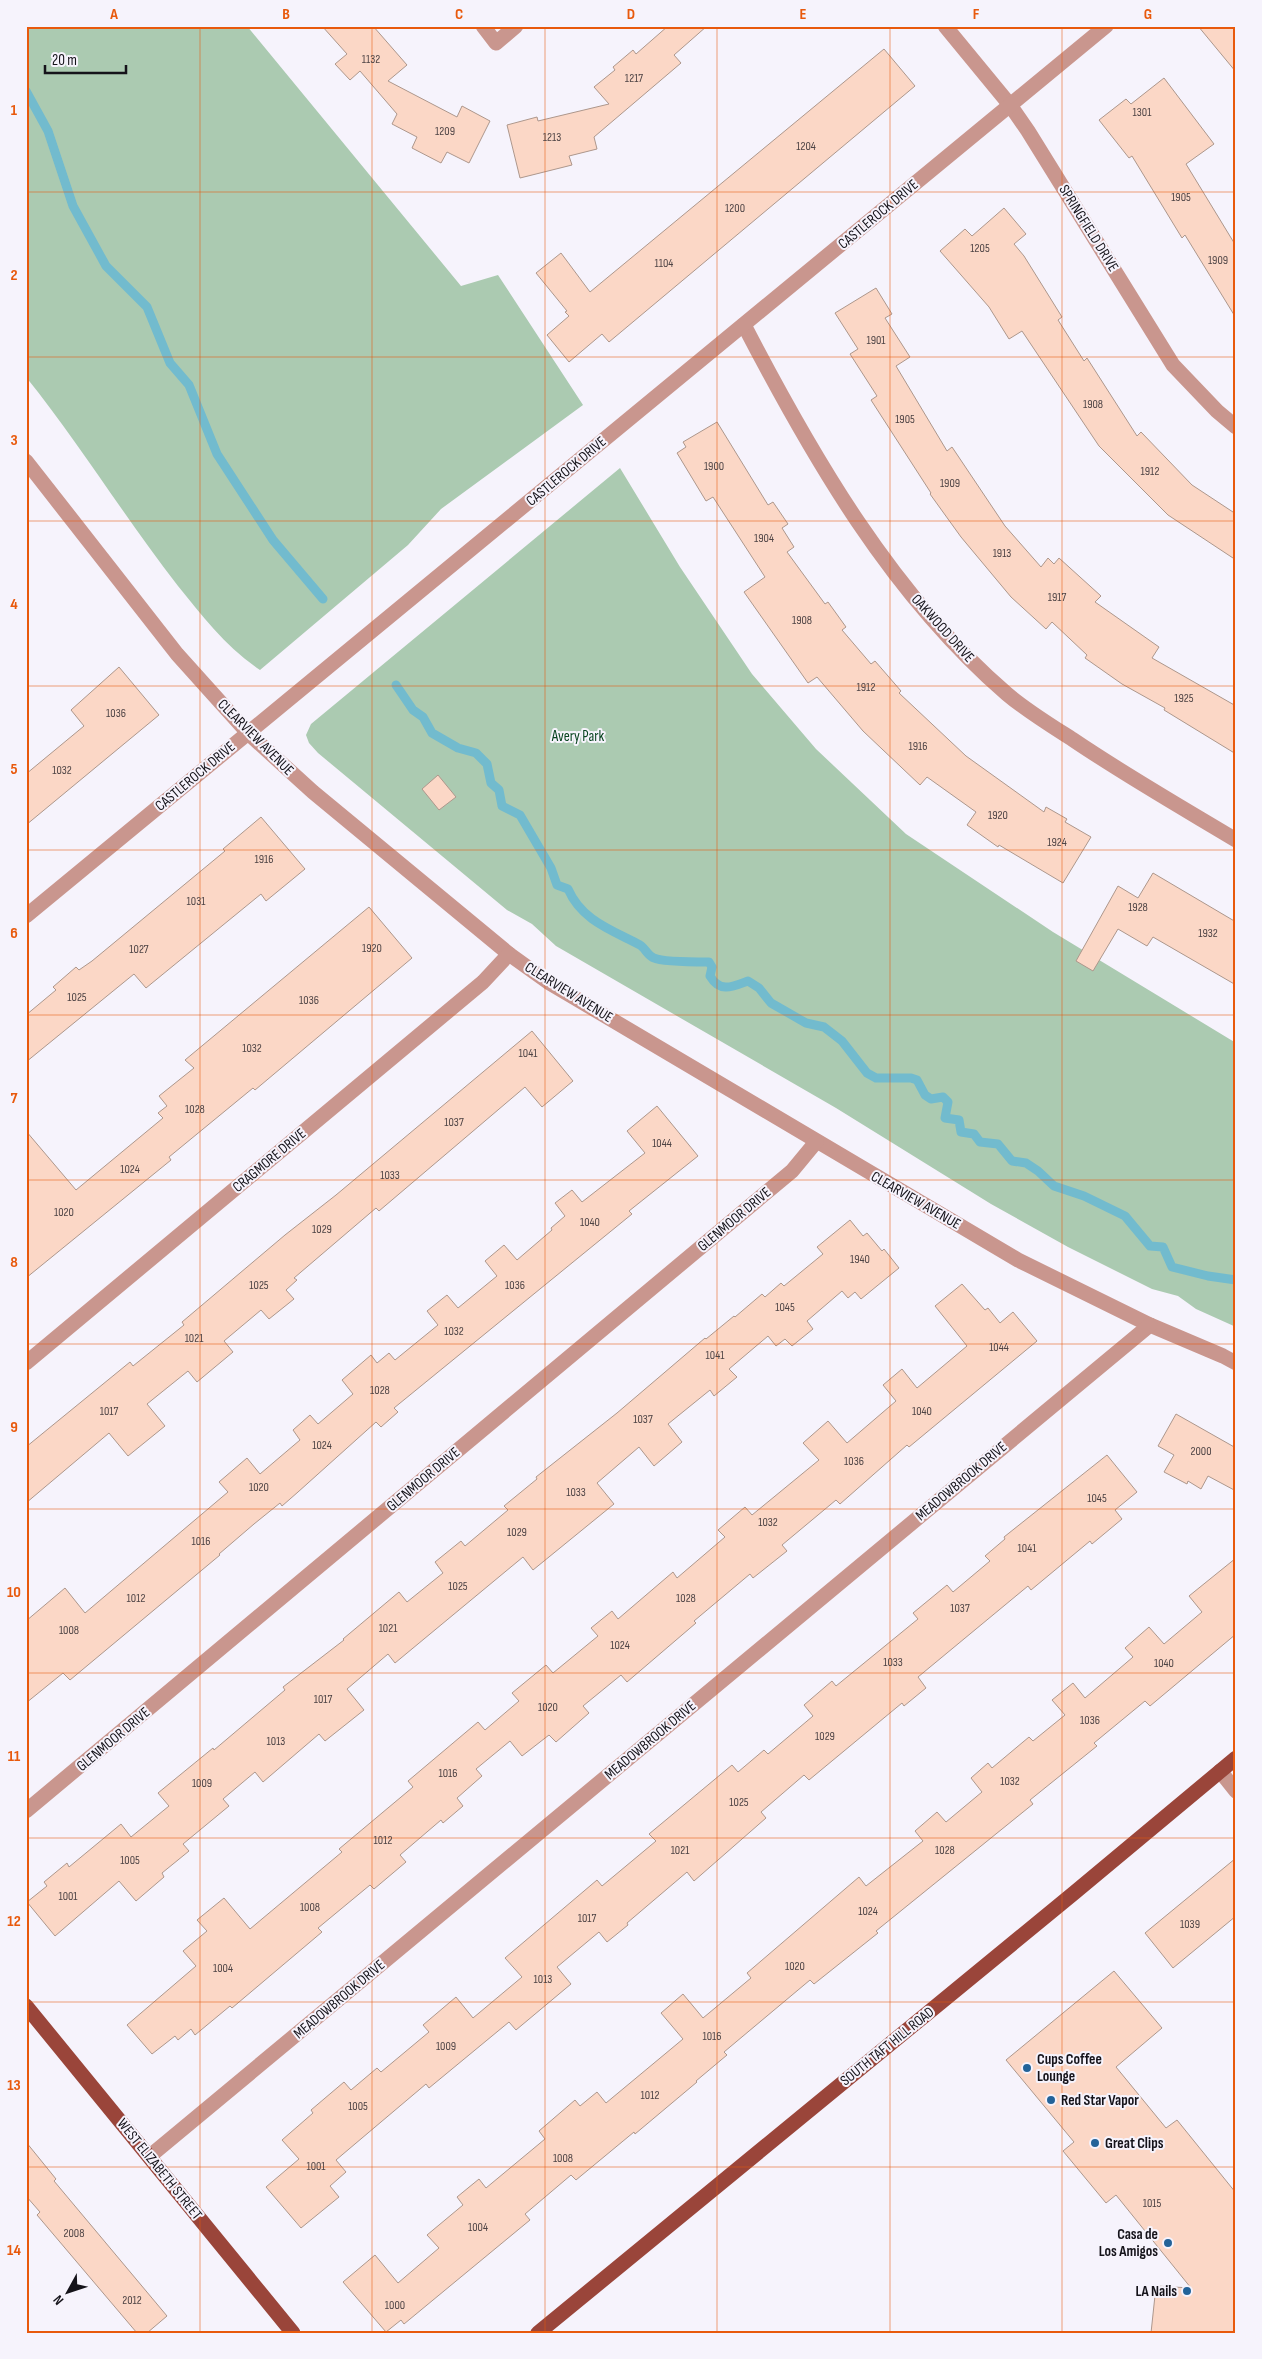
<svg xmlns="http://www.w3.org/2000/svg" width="1262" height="2359" font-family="'Sofia Sans Condensed',sans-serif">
<rect width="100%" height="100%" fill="#f6f3fc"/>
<g fill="#abcab1">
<path d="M26,26H247L461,286L498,275L583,405L441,509L408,545L260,670C226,647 203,617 178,586C125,518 80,444 26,377Z"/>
<polygon points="620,468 680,567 752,674 816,749 906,834 1053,932 1236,1043 1236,1327 1196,1309 1178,1296 1152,1289 1068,1247 991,1204 836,1108 556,946 532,924 507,910 318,753 309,743 306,735 311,724"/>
</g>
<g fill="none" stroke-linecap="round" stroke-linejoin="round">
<g stroke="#72bbce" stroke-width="9">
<polyline points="26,91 48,131 73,206 106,266 147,307 170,363 189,385 217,454 273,540 323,599"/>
<path d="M396,685L413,710L423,717L432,733L458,748L476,753L487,764L491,783L499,790L502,806L520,815L551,868L557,885L568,889C582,921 612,930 640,945C645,948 648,956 654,958C662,962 698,962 709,962L712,967L710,976C720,993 732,987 748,981L759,988L771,1003L806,1023L824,1027L842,1041L867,1073L876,1078H911L917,1080L925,1095L931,1099L943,1097L948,1102L945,1118L959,1120L961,1132L974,1134L980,1142L998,1144L1012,1161L1026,1163L1038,1171L1054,1186L1084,1196L1125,1216L1150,1246L1163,1247L1172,1267L1208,1276L1236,1280"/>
</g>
</g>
<g fill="#fbd7c6" stroke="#ad978c">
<polygon points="322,26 373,26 407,65 388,81 457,117 462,106 490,121 469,163 447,152 441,163 412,148 417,137 392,124 397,114 360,71 350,80 335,64 347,54"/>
<polygon points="668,26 707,26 674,55 681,63 594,137 597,149 569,156 572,165 520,178 507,125 537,117 538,121 609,104 594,87 615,70 613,67 633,50 636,54"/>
<polygon points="1198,26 1236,26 1236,72"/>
<polygon points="884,49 915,86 609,342 602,334 569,362 547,335 569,316 565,312 567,311 536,273 561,253 590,292"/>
<polygon points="1164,78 1214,144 1186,164 1236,246 1236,318 1185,235 1182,238 1132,156 1129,158 1099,120 1126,99 1131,104"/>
<polygon points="1004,208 1026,234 1014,244 1024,256 1062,317 1058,320 1084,361 1087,358 1137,436 1141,432 1192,485 1236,514 1236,560 1168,515 1099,446 1022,331 1009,339 989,307 940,251 965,229 972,236"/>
<polygon points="876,288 892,314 885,318 910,357 896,366 947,451 952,447 1005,526 1041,567 1048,558 1054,564 1059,558 1101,596 1095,602 1159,647 1152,658 1236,706 1236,754 1164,710 1165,708 1122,684 1085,658 1087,655 1052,622 1046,629 1011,597 961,537 930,494 931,493 871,400 877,396 850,354 858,349 835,313"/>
<polygon points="717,422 768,505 773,502 788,524 782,528 794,547 787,552 825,604 828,602 846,627 842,630 871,664 875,661 901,691 899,693 966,756 1044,812 1046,807 1067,819 1065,822 1091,837 1063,883 999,845 998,847 967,825 976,812 927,777 920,785 863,731 817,677 808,683 744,592 765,577 713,497 706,501 677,453 686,447 683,442"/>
<polygon points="119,667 159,715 26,825 26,774 84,726 71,710"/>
<polygon points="438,775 456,797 439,810 422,789"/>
<polygon points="261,817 305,869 266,901 261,894 146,988 134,974 26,1062 26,1015 56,990 53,987 76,967 79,970 92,961 225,851 223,849"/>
<polygon points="1153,873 1236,922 1236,985 1153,937 1147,946 1118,929 1093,971 1076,961 1118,886 1138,898"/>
<polygon points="369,907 412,958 255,1090 253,1088 169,1157 171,1160 26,1278 26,1131 76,1190 163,1118 158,1113 167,1106 159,1096 194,1068 185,1060"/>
<polygon points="532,1031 573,1081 542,1107 525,1087 379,1211 376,1208 294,1278 297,1280 286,1290 294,1299 269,1319 261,1310 224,1341 233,1352 197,1382 188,1371 147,1404 165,1426 128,1456 109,1433 26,1503 26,1447 130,1362 133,1366 184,1325 182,1322 285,1235 336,1195"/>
<polygon points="657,1106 698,1156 629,1211 632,1214 394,1408 398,1412 381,1427 376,1422 298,1492 282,1506 280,1503 254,1524 219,1554 220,1555 70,1680 63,1673 26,1703 26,1621 65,1588 85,1613 228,1492 219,1482 247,1458 260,1474 300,1440 293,1430 310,1415 318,1424 353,1394 342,1380 371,1355 377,1363 389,1353 395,1360 438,1325 427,1311 447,1295 458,1308 497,1276 485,1261 504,1245 517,1260 552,1230 551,1228 565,1216 555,1203 572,1190 582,1202 645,1153 627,1131"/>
<polygon points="850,1220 863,1236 867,1233 882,1251 884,1249 899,1268 861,1299 855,1292 848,1298 842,1291 807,1321 813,1329 792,1346 785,1339 776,1346 768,1336 729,1369 737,1377 714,1396 710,1390 668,1424 682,1442 654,1466 639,1447 597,1483 614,1504 533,1570 523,1557 395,1663 388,1654 347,1689 364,1710 325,1741 319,1734 263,1782 255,1772 223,1799 229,1806 183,1844 189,1851 162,1873 164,1877 136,1901 119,1881 55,1936 27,1902 47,1886 44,1882 67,1863 69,1867 121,1824 131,1837 169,1806 158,1793 213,1748 214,1750 285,1690 283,1687 344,1640 343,1639 399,1592 407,1602 443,1573 435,1562 461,1541 465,1546 508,1510 504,1506 537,1479 536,1477 617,1413 705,1338 706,1339 734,1316 735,1317 762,1294 765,1297 781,1283 784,1286 823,1254 817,1247"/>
<polygon points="962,1284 985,1310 988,1308 1000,1323 1013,1312 1037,1341 909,1447 907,1445 840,1504 836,1500 782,1545 787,1551 753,1578 750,1574 694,1621 696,1623 627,1682 621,1675 583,1706 589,1713 556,1742 549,1735 522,1756 510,1741 476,1769 482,1776 457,1798 463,1806 443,1823 441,1820 400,1855 406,1862 374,1889 370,1885 318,1928 322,1932 232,2008 230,2006 195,2035 191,2029 178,2040 175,2036 152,2054 127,2025 196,1966 183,1951 207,1931 197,1920 224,1898 250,1929 342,1852 339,1849 413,1787 408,1781 478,1722 485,1730 519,1701 512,1693 546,1665 553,1673 598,1636 591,1628 612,1611 618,1619 673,1572 677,1578 725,1537 718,1530 745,1507 752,1515 819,1460 803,1443 828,1421 847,1443 896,1401 883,1385 902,1369 917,1388 967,1346 935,1306"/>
<polygon points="1176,1414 1236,1448 1236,1491 1208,1476 1201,1489 1188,1481 1187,1484 1164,1472 1174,1455 1158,1446"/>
<polygon points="1107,1455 1137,1492 1115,1510 1122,1519 1092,1544 1090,1541 1031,1590 1028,1586 918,1677 926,1688 904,1706 902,1703 809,1780 804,1775 761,1812 766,1818 694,1881 687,1872 627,1923 628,1925 607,1942 599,1932 557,1967 571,1984 516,2030 509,2022 429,2088 426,2084 336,2160 346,2172 330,2186 339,2197 301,2228 266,2187 299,2159 282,2140 313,2113 311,2110 344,2082 351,2090 377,2068 381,2072 429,2032 423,2025 456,1997 473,2018 522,1977 505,1958 597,1880 602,1886 656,1841 649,1834 732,1765 738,1772 764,1750 768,1754 813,1716 804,1705 832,1681 836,1686 918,1619 913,1613 947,1585 953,1592 990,1561 985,1556 1005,1539 1004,1537"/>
<polygon points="1236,1558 1236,1634 1150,1706 1145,1701 1094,1743 1097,1746 1030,1800 1033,1804 876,1931 878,1933 814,1984 810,1980 724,2052 727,2055 696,2081 697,2082 635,2134 634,2132 576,2180 571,2175 525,2214 530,2220 404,2324 401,2320 386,2332 343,2282 375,2255 398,2283 439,2248 427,2235 463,2205 457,2197 479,2179 486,2188 545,2139 539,2131 575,2100 580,2106 597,2092 606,2103 683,2039 661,2013 683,1994 703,2018 751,1978 747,1973 859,1877 866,1886 923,1841 915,1831 937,1812 946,1822 982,1792 971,1778 988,1763 992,1768 1029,1737 1033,1741 1065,1715 1052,1700 1073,1683 1085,1698 1133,1657 1125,1648 1149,1627 1164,1644 1202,1612 1189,1596"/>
<polygon points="1236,1858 1236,1916 1173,1968 1145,1933"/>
<polygon points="1114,1971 1162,2028 1116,2067 1166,2128 1177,2120 1236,2193 1236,2333 1151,2333 1156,2286 1191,2288 1116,2195 1106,2203 1063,2151 1074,2142 1006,2060"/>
<polygon points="26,2142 56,2179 54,2181 167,2316 147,2333 137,2333 37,2215 40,2212 26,2196"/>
</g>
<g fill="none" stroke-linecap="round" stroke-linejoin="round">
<g stroke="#c9968e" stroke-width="15">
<polyline points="483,26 496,43 516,26"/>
<polyline points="945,26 1010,105 1028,131 1173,365 1217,411 1236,427"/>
<path d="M744,325C813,458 892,595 1007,694C1027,711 1050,725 1072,739C1125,775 1181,807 1236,840"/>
<polyline points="26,461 177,654 248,733 313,792 509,954 548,982 1018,1260 1150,1325 1223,1356 1236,1363"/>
<polyline points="26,916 1106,26"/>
<polyline points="26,1363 483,982 509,954"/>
<polyline points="1220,1771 1236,1791"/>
<polyline points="26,1811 792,1171 816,1142"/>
<polyline points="150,2156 1150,1325"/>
</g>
<g stroke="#9a453a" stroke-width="15">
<polyline points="26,2006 293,2333"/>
<polyline points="538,2333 1074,1893 1236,1758"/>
</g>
</g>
<path fill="none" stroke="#e8590c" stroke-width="1" stroke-opacity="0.55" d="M200,26V2333M372,26V2333M545,26V2333M717,26V2333M890,26V2333M1062,26V2333M26,192H1236M26,357H1236M26,521H1236M26,686H1236M26,850H1236M26,1015H1236M26,1180H1236M26,1344H1236M26,1509H1236M26,1673H1236M26,1838H1236M26,2002H1236M26,2167H1236"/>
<g fill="#236399" stroke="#f6f3fc" stroke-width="2">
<circle cx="1027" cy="2068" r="5"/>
<circle cx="1051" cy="2100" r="5"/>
<circle cx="1095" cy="2143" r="5"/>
<circle cx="1168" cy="2243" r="5"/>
<circle cx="1187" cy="2291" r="5"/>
</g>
<g text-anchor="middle" stroke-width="4" stroke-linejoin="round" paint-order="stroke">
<g font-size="12" fill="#4e4445">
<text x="371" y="63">1132</text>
<text x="634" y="82">1217</text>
<text x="1142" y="116">1301</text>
<text x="445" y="135">1209</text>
<text x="552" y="141">1213</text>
<text x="806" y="150">1204</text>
<text x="1181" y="201">1905</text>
<text x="735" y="212">1200</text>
<text x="980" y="252">1205</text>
<text x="1218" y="264">1909</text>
<text x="664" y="267">1104</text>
<text x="876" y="344">1901</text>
<text x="1093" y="408">1908</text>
<text x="905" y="423">1905</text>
<text x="714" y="470">1900</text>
<text x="1150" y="475">1912</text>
<text x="950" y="487">1909</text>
<text x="764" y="542">1904</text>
<text x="1002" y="557">1913</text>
<text x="1057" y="601">1917</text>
<text x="802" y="624">1908</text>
<text x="866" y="691">1912</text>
<text x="1184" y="702">1925</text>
<text x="116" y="717">1036</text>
<text x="918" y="750">1916</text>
<text x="62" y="774">1032</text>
<text x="998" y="819">1920</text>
<text x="1057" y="846">1924</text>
<text x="264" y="863">1916</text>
<text x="196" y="905">1031</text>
<text x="1138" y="911">1928</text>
<text x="1208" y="937">1932</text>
<text x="372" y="952">1920</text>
<text x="139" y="953">1027</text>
<text x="77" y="1001">1025</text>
<text x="309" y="1004">1036</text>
<text x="252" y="1052">1032</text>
<text x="528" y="1057">1041</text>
<text x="195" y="1113">1028</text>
<text x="454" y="1126">1037</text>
<text x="662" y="1147">1044</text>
<text x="130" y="1173">1024</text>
<text x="390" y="1179">1033</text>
<text x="64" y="1216">1020</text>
<text x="590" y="1226">1040</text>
<text x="322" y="1233">1029</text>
<text x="860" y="1263">1940</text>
<text x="259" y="1289">1025</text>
<text x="515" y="1289">1036</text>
<text x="785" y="1311">1045</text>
<text x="454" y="1335">1032</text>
<text x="194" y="1342">1021</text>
<text x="999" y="1351">1044</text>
<text x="715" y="1359">1041</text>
<text x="380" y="1394">1028</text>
<text x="109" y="1415">1017</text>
<text x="922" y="1415">1040</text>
<text x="643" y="1423">1037</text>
<text x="322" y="1449">1024</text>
<text x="1201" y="1455">2000</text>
<text x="854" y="1465">1036</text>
<text x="259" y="1491">1020</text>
<text x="576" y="1496">1033</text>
<text x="1097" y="1502">1045</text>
<text x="768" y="1526">1032</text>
<text x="517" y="1536">1029</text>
<text x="201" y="1545">1016</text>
<text x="1027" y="1552">1041</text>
<text x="458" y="1590">1025</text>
<text x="136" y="1602">1012</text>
<text x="686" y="1602">1028</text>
<text x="960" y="1612">1037</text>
<text x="388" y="1632">1021</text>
<text x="69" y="1634">1008</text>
<text x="620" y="1649">1024</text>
<text x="893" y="1666">1033</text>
<text x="1164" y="1667">1040</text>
<text x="323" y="1703">1017</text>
<text x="548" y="1711">1020</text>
<text x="1090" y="1724">1036</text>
<text x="825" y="1740">1029</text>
<text x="276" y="1745">1013</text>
<text x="448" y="1777">1016</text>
<text x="1010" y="1785">1032</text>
<text x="202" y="1787">1009</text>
<text x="739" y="1806">1025</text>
<text x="383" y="1844">1012</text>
<text x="680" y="1854">1021</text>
<text x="945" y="1854">1028</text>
<text x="130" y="1864">1005</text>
<text x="68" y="1900">1001</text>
<text x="310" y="1911">1008</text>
<text x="868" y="1915">1024</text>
<text x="587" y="1922">1017</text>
<text x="1190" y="1928">1039</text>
<text x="795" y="1970">1020</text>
<text x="223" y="1972">1004</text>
<text x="543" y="1983">1013</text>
<text x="712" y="2040">1016</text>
<text x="446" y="2050">1009</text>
<text x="650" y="2099">1012</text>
<text x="358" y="2110">1005</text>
<text x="563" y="2162">1008</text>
<text x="316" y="2170">1001</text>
<text x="1152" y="2207">1015</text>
<text x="478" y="2231">1004</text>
<text x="74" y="2237">2008</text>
<text x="132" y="2304">2012</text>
<text x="395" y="2309">1000</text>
</g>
<g font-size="15" fill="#15131a" stroke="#f6f3fc">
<text transform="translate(878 214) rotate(-40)" y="5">CASTLEROCK DRIVE</text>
<text transform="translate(1089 228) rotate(58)" y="5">SPRINGFIELD DRIVE</text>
<text transform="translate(566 471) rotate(-40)" y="5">CASTLEROCK DRIVE</text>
<text transform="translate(943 628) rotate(48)" y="5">OAKWOOD DRIVE</text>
<text transform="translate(256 737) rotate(45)" y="5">CLEARVIEW AVENUE</text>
<text transform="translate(195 776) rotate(-40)" y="5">CASTLEROCK DRIVE</text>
<text transform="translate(569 992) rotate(32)" y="5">CLEARVIEW AVENUE</text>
<text transform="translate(269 1160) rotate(-40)" y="5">CRAGMORE DRIVE</text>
<text transform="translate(916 1200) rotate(30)" y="5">CLEARVIEW AVENUE</text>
<text transform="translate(734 1219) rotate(-40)" y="5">GLENMOOR DRIVE</text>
<text transform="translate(423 1479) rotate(-40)" y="5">GLENMOOR DRIVE</text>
<text transform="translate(961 1481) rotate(-40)" y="5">MEADOWBROOK DRIVE</text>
<text transform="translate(113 1739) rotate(-40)" y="5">GLENMOOR DRIVE</text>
<text transform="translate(650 1740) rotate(-40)" y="5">MEADOWBROOK DRIVE</text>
<text transform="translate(339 1999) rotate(-40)" y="5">MEADOWBROOK DRIVE</text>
<text transform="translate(887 2046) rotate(-39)" y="5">SOUTH TAFT HILL ROAD</text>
<text transform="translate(160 2169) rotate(51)" y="5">WEST ELIZABETH STREET</text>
</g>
<g font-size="15" fill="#094520" stroke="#f6f3fc">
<text x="578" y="741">Avery Park</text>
</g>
<g font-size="15" font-weight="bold" fill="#15131a" stroke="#f6f3fc" text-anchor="start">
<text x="1037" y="2064">Cups Coffee<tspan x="1037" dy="17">Lounge</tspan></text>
<text x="1061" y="2105">Red Star Vapor</text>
<text x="1105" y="2148">Great Clips</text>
<text x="1158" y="2239" text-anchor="end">Casa de<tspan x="1158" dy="17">Los Amigos</tspan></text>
<text x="1177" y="2296" text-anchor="end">LA Nails</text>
</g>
</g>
<rect width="1262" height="2359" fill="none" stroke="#f6f3fc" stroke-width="55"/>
<g transform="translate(68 2292) rotate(230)" stroke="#f6f3fc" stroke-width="4" paint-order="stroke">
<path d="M0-4L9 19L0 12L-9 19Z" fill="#15131a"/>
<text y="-8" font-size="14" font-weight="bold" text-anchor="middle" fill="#15131a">N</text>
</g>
<path d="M45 65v8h81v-8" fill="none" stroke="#15131a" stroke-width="2.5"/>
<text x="52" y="65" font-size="15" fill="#15131a" stroke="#f6f3fc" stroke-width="4" paint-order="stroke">20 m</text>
<rect x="28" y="28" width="1206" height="2304" fill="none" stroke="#e8590c" stroke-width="2"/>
<g font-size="16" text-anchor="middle" font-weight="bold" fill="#e8590c">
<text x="114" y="19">A</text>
<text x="286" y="19">B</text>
<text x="459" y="19">C</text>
<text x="631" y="19">D</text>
<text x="803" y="19">E</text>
<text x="976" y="19">F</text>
<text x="1148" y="19">G</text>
<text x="14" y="115">1</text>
<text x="14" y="280">2</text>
<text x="14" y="445">3</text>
<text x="14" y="609">4</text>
<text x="14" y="774">5</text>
<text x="14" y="938">6</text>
<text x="14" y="1103">7</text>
<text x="14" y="1267">8</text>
<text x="14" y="1432">9</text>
<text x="14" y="1597">10</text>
<text x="14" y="1761">11</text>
<text x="14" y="1926">12</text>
<text x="14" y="2090">13</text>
<text x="14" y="2255">14</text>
</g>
</svg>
